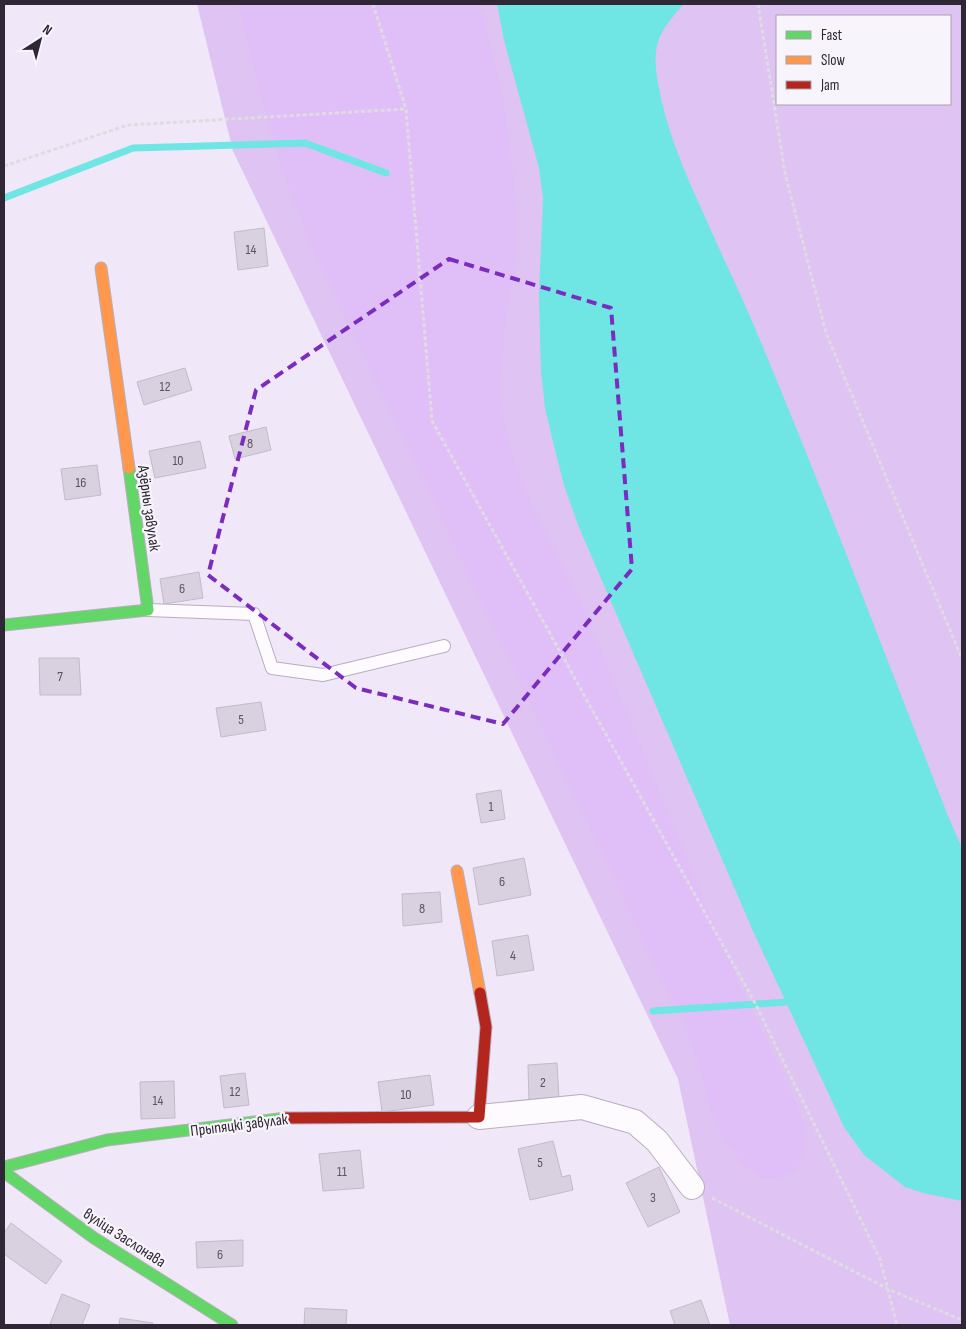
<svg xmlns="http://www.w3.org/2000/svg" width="966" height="1329" font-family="'Sofia Sans Condensed',sans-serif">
<rect width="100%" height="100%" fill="#f0e7f8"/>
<path fill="#dec3f3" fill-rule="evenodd" d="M197,4H962V1325H730L678,1079L233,151ZM777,16H950V104H777Z"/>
<polygon fill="#e0bff8" points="238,4 477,4 483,16 493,55 504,102 513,173 517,220 516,264 506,315 503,350 500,390 505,428 516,466 533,507 576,590 740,986 791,1092 804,1123 805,1149 797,1169 779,1179 762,1178 744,1166 724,1141 711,1109 694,1049 658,970 315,254 285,178 260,95"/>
<path fill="#6fe5e4" d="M497,4H684C659,31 651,45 658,83C665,126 683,168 701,208C720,252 742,296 760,340C826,498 886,657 948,816L962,848V1201L923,1193L905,1187L864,1155L844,1127L753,931L578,525L564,485L554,446L545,408L541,371L539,296L543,198L539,168L504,40Z"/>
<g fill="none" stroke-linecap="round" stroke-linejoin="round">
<g stroke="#6fe5e4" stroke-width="7">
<polyline points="4,198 133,148 305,143 386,173"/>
<polyline points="653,1011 787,1002"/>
</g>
</g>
<g fill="#d9d1df" stroke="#c3bbc9">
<polygon points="264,228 268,266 238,270 234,232"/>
<polygon points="185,368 192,390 144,405 137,382"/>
<polygon points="266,427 271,450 235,459 229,436"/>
<polygon points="200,441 206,468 155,478 149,451"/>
<polygon points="97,465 101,495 65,500 61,469"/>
<polygon points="199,572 203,598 164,604 160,579"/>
<polygon points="39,658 79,658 81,695 40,695"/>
<polygon points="261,702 266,730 221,737 216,708"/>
<polygon points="501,790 505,819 481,823 476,794"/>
<polygon points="524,858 531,895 479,905 473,868"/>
<polygon points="440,892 442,922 403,926 402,894"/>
<polygon points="528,935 534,970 497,976 492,941"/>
<polygon points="557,1063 559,1099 529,1101 528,1065"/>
<polygon points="245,1073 249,1105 224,1108 220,1076"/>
<polygon points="430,1075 434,1105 382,1112 378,1082"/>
<polygon points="174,1081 175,1118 141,1119 140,1082"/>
<polygon points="553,1141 562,1177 570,1175 573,1190 530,1200 518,1149"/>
<polygon points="360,1150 364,1188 323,1191 319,1154"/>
<polygon points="659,1167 680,1212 648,1227 626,1183"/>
<polygon points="11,1223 62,1261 46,1284 4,1254 4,1233"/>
<polygon points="243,1240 243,1266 197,1268 196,1242"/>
<polygon points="62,1294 90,1305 82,1325 54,1325 50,1324"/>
<polygon points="701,1300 710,1325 675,1325 670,1311"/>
<polygon points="305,1308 347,1310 346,1325 304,1325"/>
<polygon points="120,1318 153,1323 152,1325 119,1325"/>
</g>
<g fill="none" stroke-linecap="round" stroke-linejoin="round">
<defs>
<polyline id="lane" points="148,610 254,614 272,668 323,675 444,646"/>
<polyline id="street" points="479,1117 582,1107 635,1122 657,1141 692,1187"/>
<g id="fast">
<polyline points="4,625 148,610 129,468"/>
<polyline points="4,1167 107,1140 286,1118"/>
<polyline points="4,1172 94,1238 232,1325"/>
</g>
<g id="slow">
<polyline points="101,268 129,468"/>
<polyline points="457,871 480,993"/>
</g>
<polyline id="jam" points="286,1118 479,1117 486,1027 480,993"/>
</defs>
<use href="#lane" stroke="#b7afbe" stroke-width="14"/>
<use href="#street" stroke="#b7afbe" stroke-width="26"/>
<use href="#fast" stroke="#b7afbe" stroke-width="13"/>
<use href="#slow" stroke="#b7afbe" stroke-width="13"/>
<use href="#jam" stroke="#b7afbe" stroke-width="13"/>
<g stroke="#dfdce1" stroke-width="3" stroke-dasharray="4 2.5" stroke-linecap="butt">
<polyline points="373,4 406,109 432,421 755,1003 880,1259 897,1325"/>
<polyline points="758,4 785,173 826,333 962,659"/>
<polyline points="4,166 128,125 406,109"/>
<polyline points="712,1198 888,1289 962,1320"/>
</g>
<use href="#lane" stroke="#fdfbfe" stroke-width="12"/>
<use href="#street" stroke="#fdfbfe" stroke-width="24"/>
<use href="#fast" stroke="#63d668" stroke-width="11"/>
<use href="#slow" stroke="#ff974d" stroke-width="11"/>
<use href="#jam" stroke="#b3261e" stroke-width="11"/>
</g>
<path fill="none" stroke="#7b2cbf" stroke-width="4" stroke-dasharray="10 6" stroke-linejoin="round" d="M449,259L611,308L632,569L503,724L356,688L208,575L256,390Z"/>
<g text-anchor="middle" stroke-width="4.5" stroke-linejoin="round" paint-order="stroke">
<g font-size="14" fill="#5b5361">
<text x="251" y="254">14</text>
<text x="165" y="391">12</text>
<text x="250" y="448">8</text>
<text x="178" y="465">10</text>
<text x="81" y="487">16</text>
<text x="182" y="593">6</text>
<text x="60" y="681">7</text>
<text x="241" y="724">5</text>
<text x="491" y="811">1</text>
<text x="502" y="886">6</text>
<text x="422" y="913">8</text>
<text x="513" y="960">4</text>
<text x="543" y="1087">2</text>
<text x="235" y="1096">12</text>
<text x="406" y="1099">10</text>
<text x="158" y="1105">14</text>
<text x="540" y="1167">5</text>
<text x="342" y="1176">11</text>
<text x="653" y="1202">3</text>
<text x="220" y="1259">6</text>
</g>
<g font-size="16" fill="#2f2735" stroke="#f8f4fb">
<text transform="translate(150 508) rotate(82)" y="6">Азёрны завулак</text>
<text transform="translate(239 1124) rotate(-7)" y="6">Прыпяцкі завулак</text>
<text transform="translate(125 1237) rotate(33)" y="6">вуліца Заслонава</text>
</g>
</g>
<rect width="966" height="1329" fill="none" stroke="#2f2735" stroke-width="10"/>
<rect x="776" y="15" width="175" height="90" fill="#f8f4fb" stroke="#a8a2ac"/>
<rect x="786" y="31" width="25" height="8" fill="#63d668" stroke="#a8a2ac"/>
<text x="821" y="40" font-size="15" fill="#2f2735">Fast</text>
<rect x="786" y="56" width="25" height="8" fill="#ff974d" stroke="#a8a2ac"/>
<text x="821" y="65" font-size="15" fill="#2f2735">Slow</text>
<rect x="786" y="81" width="25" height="8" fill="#b3261e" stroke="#a8a2ac"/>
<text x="821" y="90" font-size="15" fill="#2f2735">Jam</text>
<g transform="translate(40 40) rotate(36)" stroke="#f8f4fb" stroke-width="4" paint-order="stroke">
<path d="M0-4L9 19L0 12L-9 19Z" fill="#2f2735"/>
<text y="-8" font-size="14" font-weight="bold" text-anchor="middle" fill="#2f2735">N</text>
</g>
</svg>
